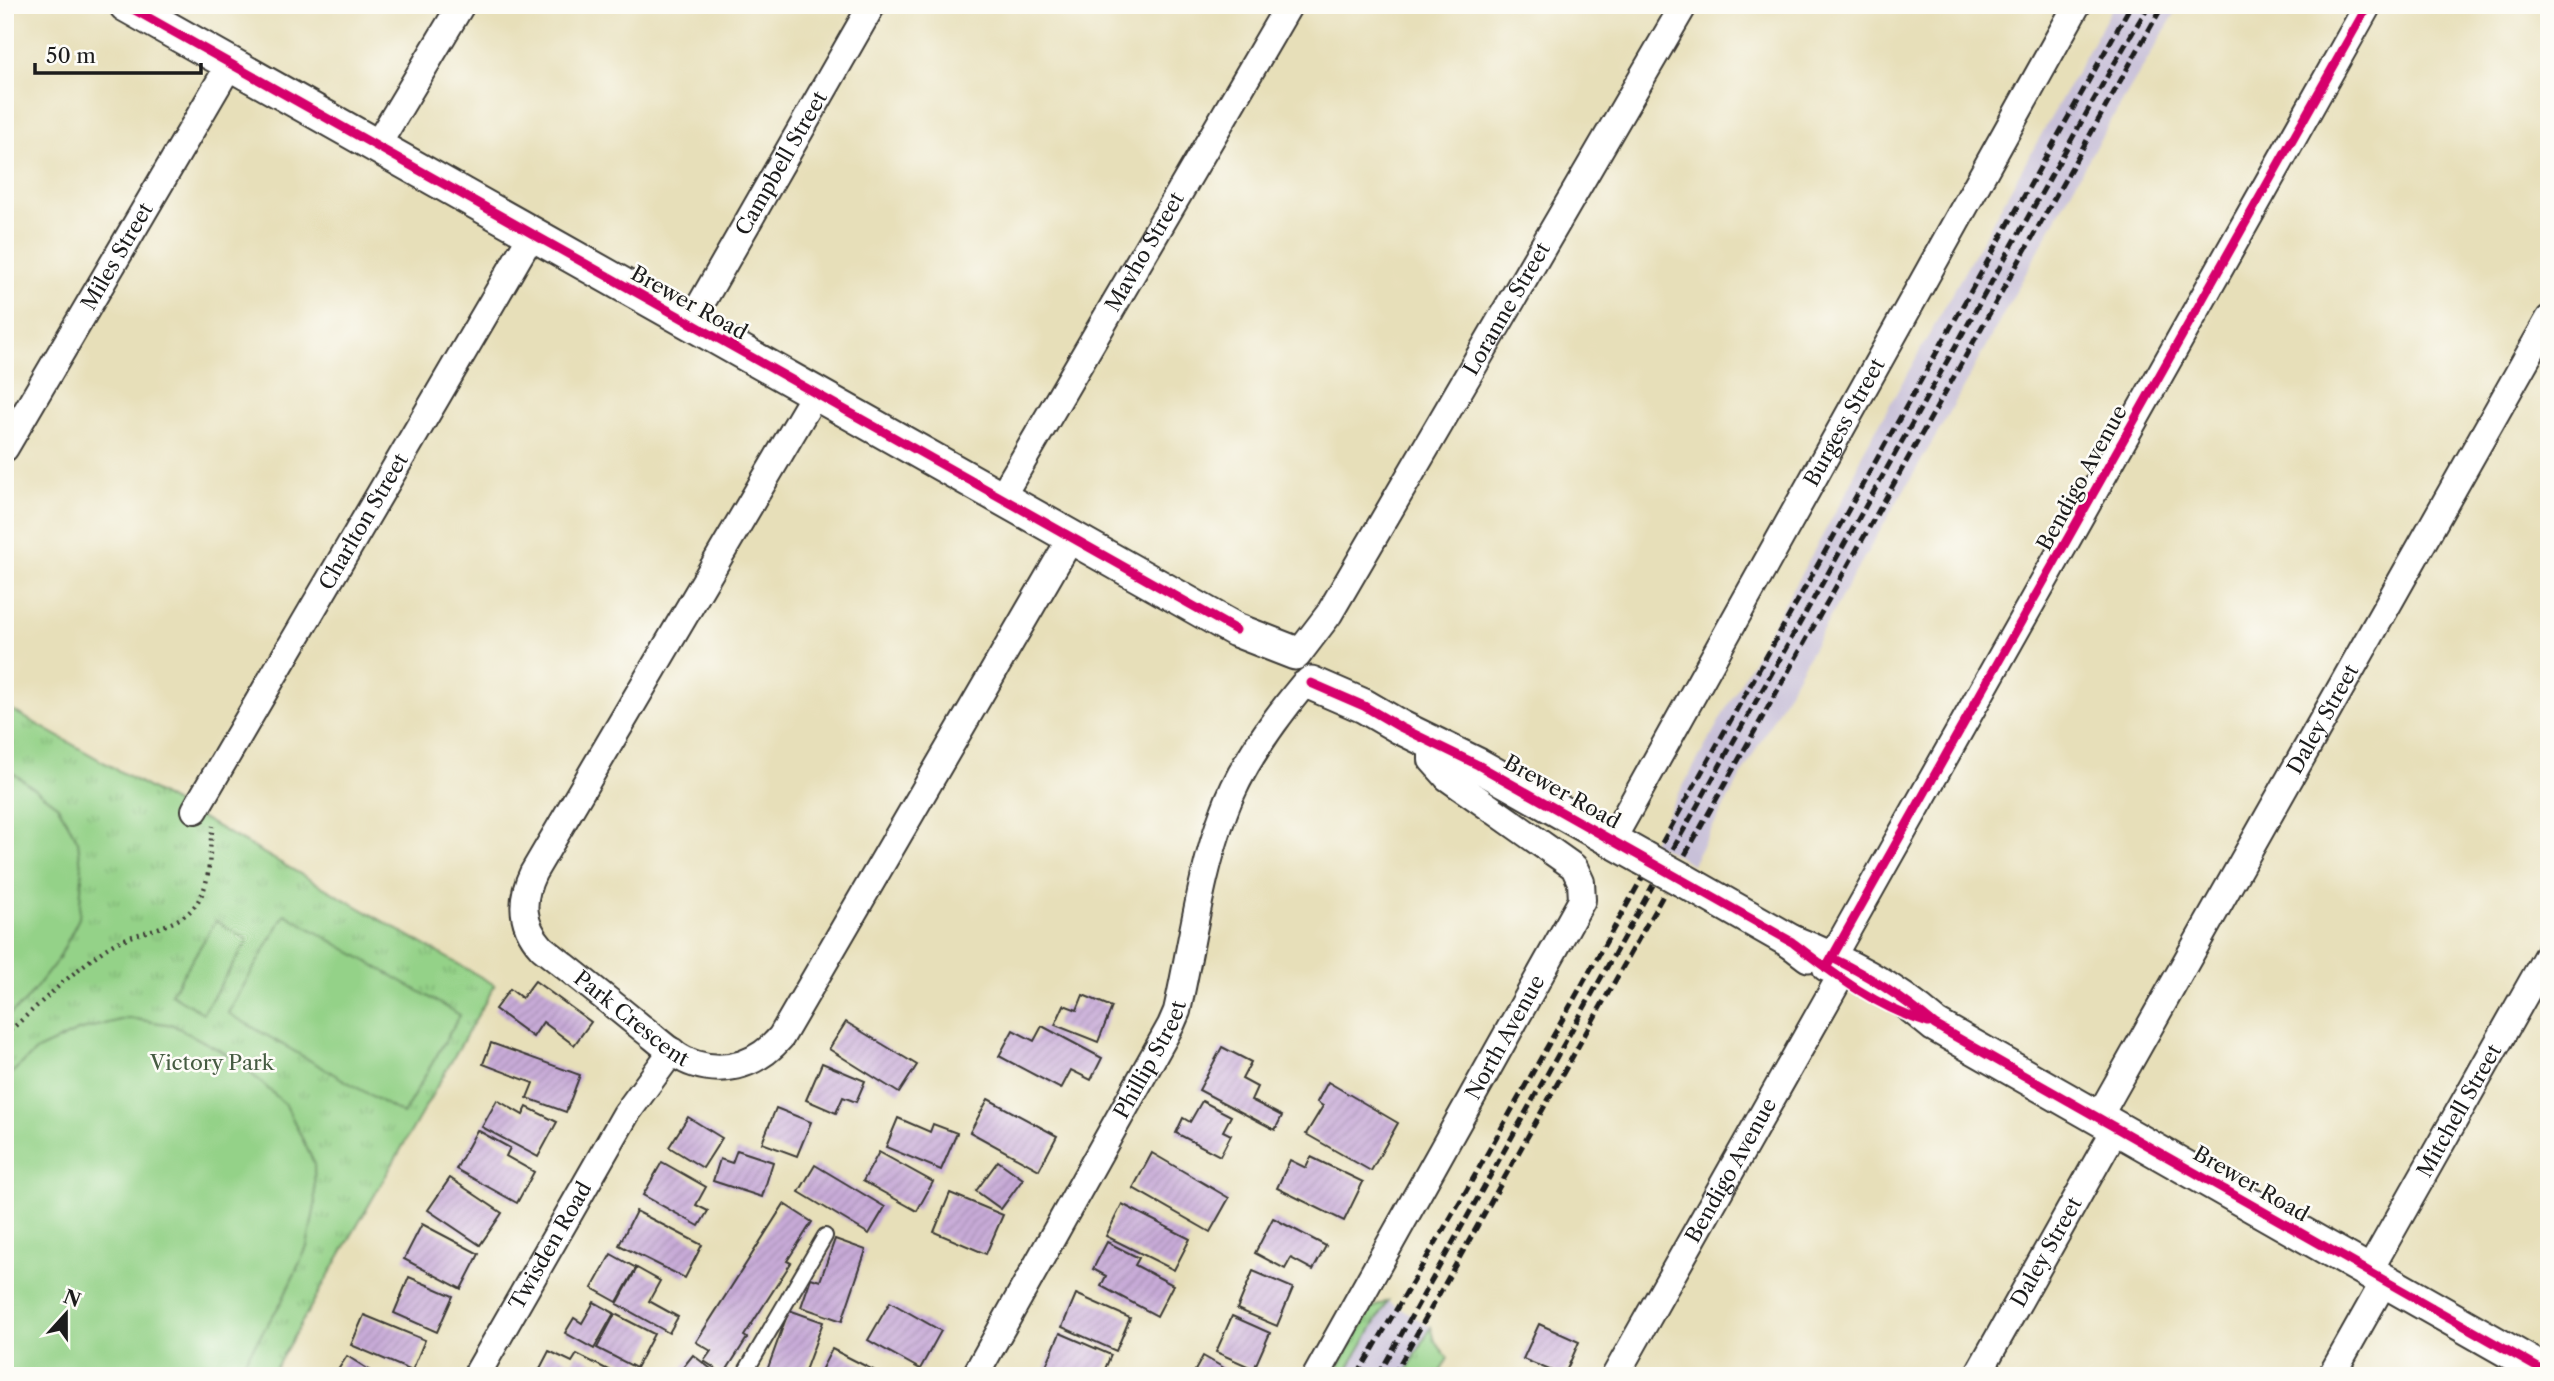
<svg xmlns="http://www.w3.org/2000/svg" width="2554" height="1381" font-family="'Libre Caslon Text',serif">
<defs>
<pattern id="grass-tufts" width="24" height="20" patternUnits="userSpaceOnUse" patternTransform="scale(1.75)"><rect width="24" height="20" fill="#94d288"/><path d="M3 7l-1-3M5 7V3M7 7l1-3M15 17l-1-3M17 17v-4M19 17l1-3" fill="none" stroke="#7fb475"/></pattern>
<pattern id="building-hatch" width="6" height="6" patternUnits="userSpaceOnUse" patternTransform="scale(1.75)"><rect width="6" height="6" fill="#c7aad7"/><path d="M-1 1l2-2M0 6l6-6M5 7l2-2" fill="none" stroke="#aa92b8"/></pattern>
</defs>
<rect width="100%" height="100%" fill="#fdfcf7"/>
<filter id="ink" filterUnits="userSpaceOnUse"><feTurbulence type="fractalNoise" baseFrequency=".0143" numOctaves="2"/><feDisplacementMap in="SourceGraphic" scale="14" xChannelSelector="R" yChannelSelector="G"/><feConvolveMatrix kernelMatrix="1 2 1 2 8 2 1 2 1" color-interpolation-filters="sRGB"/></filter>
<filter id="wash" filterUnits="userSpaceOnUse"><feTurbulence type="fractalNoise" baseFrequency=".00686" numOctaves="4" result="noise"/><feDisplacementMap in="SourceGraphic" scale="28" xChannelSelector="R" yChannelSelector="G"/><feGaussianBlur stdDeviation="1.57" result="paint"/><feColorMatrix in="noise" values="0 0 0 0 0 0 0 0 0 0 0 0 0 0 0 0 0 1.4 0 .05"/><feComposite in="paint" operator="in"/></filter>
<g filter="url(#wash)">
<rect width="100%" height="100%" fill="#e7dfb9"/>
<g fill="#c8c0d8">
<polygon points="2114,5 2180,5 2093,151 1946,419 1852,578 1692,864 1652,842 1851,484 1861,456"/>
<polygon points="1388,1301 1431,1327 1404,1376 1344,1376"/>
</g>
<g fill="url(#grass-tufts)" stroke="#587752" stroke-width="2">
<polygon points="5,706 495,985 271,1376 5,1376"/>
<polygon points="1388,1301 1344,1376 1333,1376 1372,1308"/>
<polygon points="1431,1327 1435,1341 1448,1358 1438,1376 1404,1376"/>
</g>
<g fill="#94d288" stroke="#587752" stroke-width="2">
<polygon points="5,767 58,806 78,841 82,876 79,918 59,958 25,1002 5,1018"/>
<polygon points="285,914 460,1015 403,1114 228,1013"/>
<polygon points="216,921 248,940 203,1013 171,994"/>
<polygon points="128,1018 173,1025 234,1058 286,1105 314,1163 315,1206 307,1247 282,1301 235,1376 5,1376 5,1079 37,1050 78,1031"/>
</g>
<g id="blocks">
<g fill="url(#building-hatch)">
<polygon points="535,981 591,1022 574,1045 543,1022 533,1037 495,1009 510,989 522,998"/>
<polygon points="1083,995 1112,1007 1098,1042 1055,1025 1064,1005 1077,1010"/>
<polygon points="846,1022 917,1065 899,1093 829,1049"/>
<polygon points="1042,1026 1102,1058 1091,1080 1071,1070 1061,1089 999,1056 1013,1030 1034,1041"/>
<polygon points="491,1043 580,1075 566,1112 527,1098 533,1083 483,1064"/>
<polygon points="1222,1047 1251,1062 1242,1079 1257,1087 1251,1100 1282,1116 1275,1130 1199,1090"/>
<polygon points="822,1063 865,1081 856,1102 843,1097 836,1113 806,1100"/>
<polygon points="1328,1082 1398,1123 1371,1171 1306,1134 1323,1106 1317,1102"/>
<polygon points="988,1099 1057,1136 1039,1170 970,1132"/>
<polygon points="497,1100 523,1115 527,1107 557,1122 538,1157 482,1127"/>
<polygon points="1202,1101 1231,1116 1223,1131 1231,1135 1220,1156 1176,1133 1183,1118 1190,1122"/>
<polygon points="776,1108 811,1122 797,1156 762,1143"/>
<polygon points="688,1117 722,1138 703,1168 669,1147"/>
<polygon points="898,1118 930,1132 933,1124 957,1133 941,1170 886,1147"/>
<polygon points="477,1130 510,1148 506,1156 534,1172 517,1203 456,1169"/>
<polygon points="737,1150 773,1162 762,1197 713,1181 720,1159 732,1163"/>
<polygon points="879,1152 933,1182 917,1211 863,1181"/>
<polygon points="1152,1153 1229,1198 1210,1232 1133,1188"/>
<polygon points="1311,1157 1363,1182 1344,1221 1277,1188 1290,1160 1306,1168"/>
<polygon points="998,1161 1023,1179 1001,1209 976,1191"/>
<polygon points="662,1162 706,1187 696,1205 708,1211 699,1226 643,1195"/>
<polygon points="815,1165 885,1207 869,1234 799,1192"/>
<polygon points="450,1178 502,1213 480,1245 428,1210"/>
<polygon points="950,1193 1003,1215 986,1254 934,1232"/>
<polygon points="784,1204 812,1222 787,1261 791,1263 744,1336 747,1338 724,1374 704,1361 711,1351 696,1342"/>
<polygon points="1122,1204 1190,1239 1174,1270 1106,1236"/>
<polygon points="636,1211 702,1245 685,1278 619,1245"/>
<polygon points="1273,1218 1326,1246 1313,1270 1291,1258 1285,1269 1255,1253"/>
<polygon points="422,1224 479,1254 461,1289 404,1259"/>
<polygon points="835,1239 866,1250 842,1321 801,1307 811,1278 820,1281"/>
<polygon points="1107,1242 1139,1258 1135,1265 1173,1285 1157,1316 1101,1286 1106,1276 1093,1269"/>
<polygon points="611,1254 636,1268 617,1302 592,1288"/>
<polygon points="637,1268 660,1281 649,1301 678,1317 669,1333 617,1304"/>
<polygon points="1253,1271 1293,1288 1277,1326 1237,1309"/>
<polygon points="409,1277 453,1296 437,1332 394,1313"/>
<polygon points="1076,1294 1130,1318 1116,1351 1062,1327"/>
<polygon points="594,1302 614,1313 594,1349 565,1333 574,1318 582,1323"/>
<polygon points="890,1302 941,1331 920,1369 868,1340"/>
<polygon points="789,1310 823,1322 803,1376 765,1376"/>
<polygon points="615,1314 654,1334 636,1368 597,1348"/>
<polygon points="364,1315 425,1340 412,1371 351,1345"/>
<polygon points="1232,1316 1270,1333 1254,1369 1216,1352"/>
<polygon points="1539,1324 1579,1342 1564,1376 1523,1359"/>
<polygon points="1060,1333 1111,1355 1102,1376 1063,1376 1045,1368"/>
<polygon points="832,1349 885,1376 818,1376"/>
<polygon points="549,1351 572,1362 577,1354 620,1376 536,1376"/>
<polygon points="693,1355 720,1376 676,1376"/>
<polygon points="347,1356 379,1376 334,1376"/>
<polygon points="1203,1356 1238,1376 1192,1376"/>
</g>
</g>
</g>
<g filter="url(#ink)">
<use href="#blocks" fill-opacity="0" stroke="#3a3934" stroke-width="2"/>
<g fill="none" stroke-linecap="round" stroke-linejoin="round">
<defs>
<polyline id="service" points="743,1376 825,1236"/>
<g id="minor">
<polyline points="376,147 461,5"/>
<path id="s1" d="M690,323L872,5"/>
<path id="s2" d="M815,394L533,873C520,900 521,925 542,948C575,974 609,1001 642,1028C658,1040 675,1058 695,1064C728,1074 759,1063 781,1037L1071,538"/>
<path id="s3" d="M5,448L230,64"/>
<path id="s4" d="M1001,498L1289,5"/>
<path id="s5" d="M1300,652L1329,614L1684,5"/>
<path id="s6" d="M195,810L532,234"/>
<path id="s7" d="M1612,840L2077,5"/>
<polyline points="1826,968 2368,5"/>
<path id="s8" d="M2098,1118L2549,319"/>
<path id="s9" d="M2369,1271L2549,952"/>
<path id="s10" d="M476,1376L626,1114L672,1051"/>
<path id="s11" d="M975,1376L1171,1025L1177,1011C1192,945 1200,875 1224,812C1239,769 1274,720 1303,685"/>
<path id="s12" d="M1316,1376L1582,900L1581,882L1574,867L1448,778L1432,760V744"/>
<path id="s13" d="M1615,1376L1847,965"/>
<path id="s14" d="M1977,1376L2116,1128"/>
<polyline points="2331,1376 2385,1280"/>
</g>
<g id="tertiary">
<polyline points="126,5 1236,630 1295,653"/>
<polyline points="1311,683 1364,706 1400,727 1478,765 1643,858"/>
<polyline points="1683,880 1792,942 1809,955"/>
<path d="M1792,942C1847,964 1890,986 1935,1025L2549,1374"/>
</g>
</defs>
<use href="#service" stroke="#3a3934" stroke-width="18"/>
<use href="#minor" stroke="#3a3934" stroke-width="30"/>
<use href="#tertiary" stroke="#3a3934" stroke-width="37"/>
<path stroke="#3a3934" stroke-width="4.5" stroke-dasharray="2 5" stroke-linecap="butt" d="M5,1035C38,1006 70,973 107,948C132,931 174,930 193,908C214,883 207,855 213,826"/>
<use href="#service" stroke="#fff" stroke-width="14"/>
<use href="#minor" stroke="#fff" stroke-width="26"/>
<use href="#tertiary" stroke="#fff" stroke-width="33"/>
<g stroke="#1c1c1c" stroke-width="5" stroke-dasharray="10 5" stroke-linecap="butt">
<polyline points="1662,843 2131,5"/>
<polyline points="1673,849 2114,64 2149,5"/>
<polyline points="1685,855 2163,5"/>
<polyline points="1357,1376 1465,1193 1642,878"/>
<polyline points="1378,1376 1653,885"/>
<polyline points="1393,1376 1665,892"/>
</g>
<defs>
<polyline id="tertiary-bridge" points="1643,858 1683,880"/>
</defs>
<use href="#tertiary-bridge" stroke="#3a3934" stroke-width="37" stroke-linecap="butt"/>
<use href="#tertiary-bridge" stroke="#fff" stroke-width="33"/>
<defs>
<g id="cycleway">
<polyline points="126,5 1236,630"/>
<path d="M1311,683L1364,706L1400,727L1478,765L1792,942C1835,975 1876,1007 1928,1023"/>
<path d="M1832,958C1870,976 1903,998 1935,1025L2549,1374"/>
<polyline points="1826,968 2368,5"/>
</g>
</defs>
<use href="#cycleway" stroke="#fdfcf7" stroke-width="13"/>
<use href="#cycleway" stroke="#d6006c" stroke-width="9"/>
</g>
</g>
<g text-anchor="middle" stroke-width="5" stroke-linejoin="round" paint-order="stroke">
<g font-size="21" fill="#1c1c1c" stroke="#fdfcf7">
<text dy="7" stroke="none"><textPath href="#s1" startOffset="184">Campbell Street</textPath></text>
<text dy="7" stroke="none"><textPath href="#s4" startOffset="285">Mavho Street</textPath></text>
<text dy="7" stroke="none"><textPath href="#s3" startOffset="222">Miles Street</textPath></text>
<text transform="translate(689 303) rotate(29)" y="7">Brewer Road</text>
<text dy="7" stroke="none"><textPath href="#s5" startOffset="401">Loranne Street</textPath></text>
<text dy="7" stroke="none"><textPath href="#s7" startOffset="478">Burgess Street</textPath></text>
<text transform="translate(2082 478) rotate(-61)" y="7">Bendigo Avenue</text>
<text dy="7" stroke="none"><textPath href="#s6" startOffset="334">Charlton Street</textPath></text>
<text dy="7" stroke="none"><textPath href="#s8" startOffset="458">Daley Street</textPath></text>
<text transform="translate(1562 792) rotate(29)" y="7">Brewer Road</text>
<text dy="7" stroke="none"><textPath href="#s2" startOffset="751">Park Crescent</textPath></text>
<text dy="7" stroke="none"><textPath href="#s12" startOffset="388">North Avenue</textPath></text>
<text dy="7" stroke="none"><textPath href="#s11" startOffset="362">Phillip Street</textPath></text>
<text dy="7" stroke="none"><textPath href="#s9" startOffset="184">Mitchell Street</textPath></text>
<text dy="7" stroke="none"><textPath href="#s13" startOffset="236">Bendigo Avenue</textPath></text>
<text transform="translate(2251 1184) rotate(30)" y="7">Brewer Road</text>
<text dy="7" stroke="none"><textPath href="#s10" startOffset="150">Twisden Road</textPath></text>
<text dy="7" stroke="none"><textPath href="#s14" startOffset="142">Daley Street</textPath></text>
</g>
<g font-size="21" fill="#465c42" stroke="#fdfcf7">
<text x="212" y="1070">Victory Park</text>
</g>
</g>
<rect width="2554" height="1381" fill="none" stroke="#fdfcf7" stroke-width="28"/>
<g transform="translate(66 1314) rotate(21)" stroke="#fdfcf7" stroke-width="5" paint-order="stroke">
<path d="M0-5L12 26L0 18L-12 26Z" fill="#1c1c1c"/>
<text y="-10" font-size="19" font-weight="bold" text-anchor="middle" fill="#1c1c1c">N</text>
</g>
<path d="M35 63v10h166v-10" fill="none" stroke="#1c1c1c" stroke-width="3.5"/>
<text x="46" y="63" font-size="21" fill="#1c1c1c" stroke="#fdfcf7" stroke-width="5" paint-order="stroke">50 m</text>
</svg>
